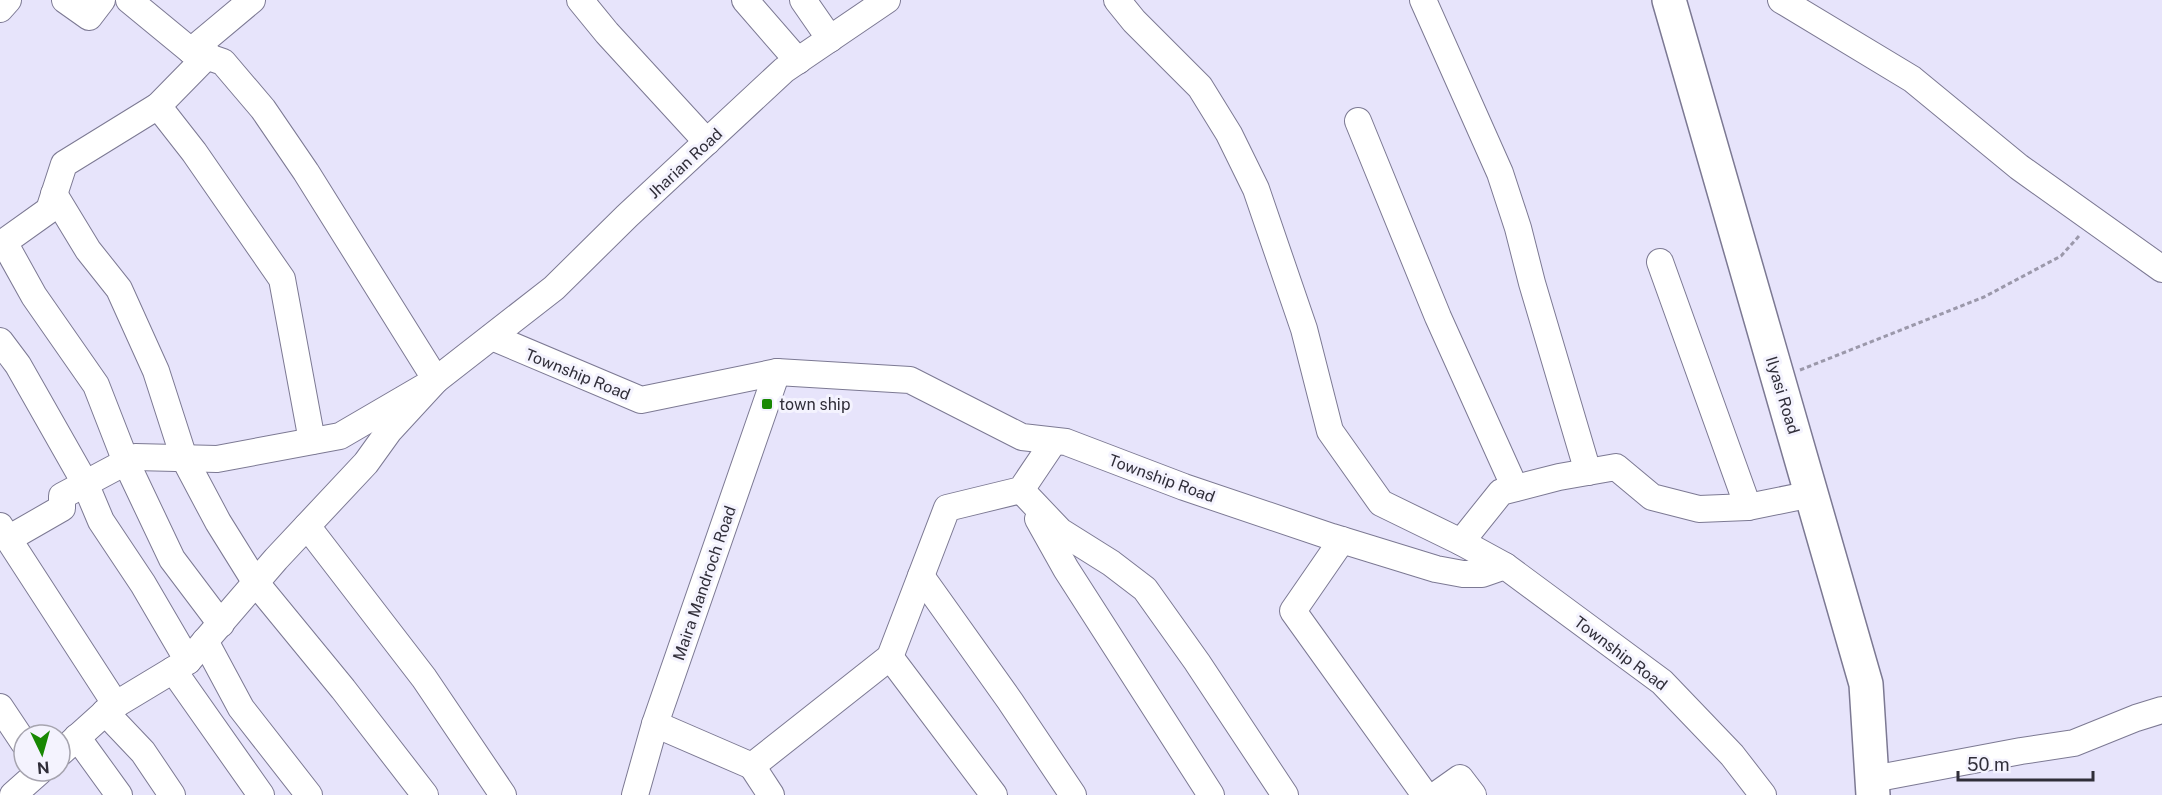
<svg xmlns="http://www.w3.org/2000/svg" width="2162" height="795" font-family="'Public Sans',sans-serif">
<rect width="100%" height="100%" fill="#e7e4fb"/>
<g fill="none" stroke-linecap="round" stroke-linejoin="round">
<defs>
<g id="minor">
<polyline points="65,0 89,17 102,0"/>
<polyline points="580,0 607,33 707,142"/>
<polyline points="745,0 798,61"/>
<polyline points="803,0 830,39"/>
<polyline points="1117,0 1134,21 1200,87 1229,134 1256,189 1304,329 1330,431 1381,503 1461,542 1505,566"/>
<polyline points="1423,0 1500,173 1518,228 1532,283 1588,472"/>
<polyline points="1781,0 1912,79 2019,167 2162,269"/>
<polyline points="0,9 8,0"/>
<polyline points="191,51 252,0"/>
<polyline points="158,106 194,152 282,279 312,441"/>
<polyline points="1358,121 1438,317 1515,488"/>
<polyline points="54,194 88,250 119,289 156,371 184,458 218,522 256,583 343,689 425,795"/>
<polyline points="4,242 34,296 96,385 126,462 172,559 221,624"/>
<polyline points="0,245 49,210 64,164 158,106 208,55"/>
<polyline points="1660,262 1748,507"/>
<polyline points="492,337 641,400 777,372 910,380 1022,437 1066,442 1184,487 1332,537 1436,569 1463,574 1482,574 1505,566 1662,682 1732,755 1763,795"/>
<polyline points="0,341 18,365 85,483 101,521 143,584 188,661"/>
<polyline points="1021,490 1060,531 1111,563 1145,589 1197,662 1285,795"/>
<polyline points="1038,519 1066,569 1211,795"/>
<polyline points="0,526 116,705"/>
<polyline points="307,526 424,678 503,795"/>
<polyline points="8,539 62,508 62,496 135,457 217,459 340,436 436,380 306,172 263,109 223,62 191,51 129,0"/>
<polyline points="1342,540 1293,611 1425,795"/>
<polyline points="1461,542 1501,492 1559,477 1616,467 1652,497 1699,509 1748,507 1812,494"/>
<polyline points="921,576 1010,701 1073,795"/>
<polyline points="205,641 241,708 309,795"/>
<polyline points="890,657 994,795"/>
<polyline points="173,670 261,795"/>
<polyline points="0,707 24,743"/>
<polyline points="105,712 143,752 172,795"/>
<polyline points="655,724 752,766 890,657 947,508 1021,490 1054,441"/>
<polyline points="77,737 119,795"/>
<polyline points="60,753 110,708 188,661 276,559 366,463 389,431 436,380 554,288 627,216 784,70 887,0"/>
<polyline points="752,766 771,795"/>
<polyline points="1873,779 2021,751 2074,743 2136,718 2162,710"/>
<polyline points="13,795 40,771"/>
<polyline points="635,795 655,724 777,372"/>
<polyline points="1436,795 1460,778 1473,795"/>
</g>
<polyline id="major" points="1669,0 1866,684 1873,795"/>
</defs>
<use href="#minor" stroke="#7c7993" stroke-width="28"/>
<use href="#major" stroke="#7c7993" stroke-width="36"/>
<polyline stroke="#9b98aa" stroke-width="3" stroke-dasharray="4.5 3" stroke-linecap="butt" points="1800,370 1984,297 2061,256 2079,236"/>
<use href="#minor" stroke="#fff" stroke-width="26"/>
<use href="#major" stroke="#fff" stroke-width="33"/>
</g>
<rect fill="#188803" stroke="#f4f3fe" stroke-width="2" x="761" y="398" width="12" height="12" rx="3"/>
<g text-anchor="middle" stroke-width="6" stroke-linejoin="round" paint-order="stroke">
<g font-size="16" fill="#302e39" stroke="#f4f3fe">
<text transform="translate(685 163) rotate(-43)" y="6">Jharian Road</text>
<text transform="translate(578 374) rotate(22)" y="6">Township Road</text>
<text transform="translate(1783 395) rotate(73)" y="6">Ilyasi Road</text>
<text transform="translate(1162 478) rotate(20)" y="6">Township Road</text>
<text transform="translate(704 583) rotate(-71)" y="6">Maira Mandroch Road</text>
<text transform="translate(1621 653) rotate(37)" y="6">Township Road</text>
</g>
<g font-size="16" fill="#302e39" stroke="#f4f3fe" text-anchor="start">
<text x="779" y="410">town ship</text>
</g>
</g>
<g transform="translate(42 753) rotate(175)"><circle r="28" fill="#f4f3fe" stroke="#a6a4af" stroke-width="1.5"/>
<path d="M0-4.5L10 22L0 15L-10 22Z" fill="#188803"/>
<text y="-9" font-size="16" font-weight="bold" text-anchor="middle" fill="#302e39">N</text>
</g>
<path d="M1958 771v9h135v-9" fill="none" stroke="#302e39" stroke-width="3"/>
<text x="1967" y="771" font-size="18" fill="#302e39" stroke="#f4f3fe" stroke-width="4.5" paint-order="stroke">50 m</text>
</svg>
